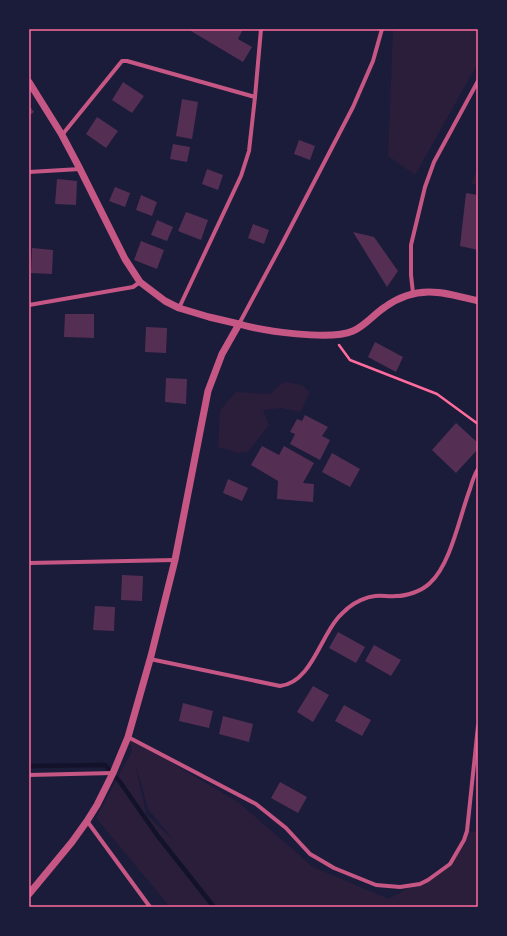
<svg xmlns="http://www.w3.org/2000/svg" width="507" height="936" font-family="Roboto,sans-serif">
<rect width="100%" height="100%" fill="#1b1b3a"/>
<g fill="#2a1e3b" fill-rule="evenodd">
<polygon points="393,29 478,29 478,63 415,175 388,156"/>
<polygon points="478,167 478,185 471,184"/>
<polygon points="286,382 302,385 310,392 300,412 281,408 263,410 269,425 248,452 238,453 218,447 220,410 236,392 270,394 281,384"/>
<path d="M128,737L238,802L313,867L389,899L450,864L467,831L478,832V907H170L96,818L132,751ZM135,762L148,809L174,841L146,814Z"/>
</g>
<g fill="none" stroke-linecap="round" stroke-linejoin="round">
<polyline stroke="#12122b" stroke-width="4.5" points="29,766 105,765 120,782 157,835 214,907"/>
</g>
<g fill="#542f53">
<polygon points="193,29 243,29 238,39 252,47 243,62 191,31"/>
<polygon points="123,82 144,96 132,113 112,100"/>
<polygon points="182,99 198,102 192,139 176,136"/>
<polygon points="29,105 34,112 29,116"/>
<polygon points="97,117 118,131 106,148 86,134"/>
<polygon points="299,140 315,146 310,160 294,154"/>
<polygon points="173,144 190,147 187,162 170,159"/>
<polygon points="207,169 223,175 218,190 202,184"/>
<polygon points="57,179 77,181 76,205 55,204"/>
<polygon points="115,187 130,193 125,207 109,201"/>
<polygon points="466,193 478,195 478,250 460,246"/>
<polygon points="141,195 157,202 152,216 136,210"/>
<polygon points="186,212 208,220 201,240 178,231"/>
<polygon points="157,220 173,227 167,241 151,235"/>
<polygon points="253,224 269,230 264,244 248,238"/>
<polygon points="353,232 374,237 398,271 387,287"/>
<polygon points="141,241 164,250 157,269 134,260"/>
<polygon points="32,248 53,250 52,274 31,273"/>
<polygon points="65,314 94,314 94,338 64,337"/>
<polygon points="146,327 167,328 166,353 145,352"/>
<polygon points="375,342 403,357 396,372 368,357"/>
<polygon points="166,378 187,379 186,404 165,402"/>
<polygon points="305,415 328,427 322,436 330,440 320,460 290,444 295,434 290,432 297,419 302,421"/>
<polygon points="456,423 478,443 478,449 456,473 432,450"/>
<polygon points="262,446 279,455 284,446 314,463 303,483 314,484 313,502 277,499 278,481 251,465"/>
<polygon points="332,453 360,469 350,487 322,472"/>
<polygon points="228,479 248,488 242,501 223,493"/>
<polygon points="122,575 143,576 142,601 121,600"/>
<polygon points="95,606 115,607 114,631 93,630"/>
<polygon points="338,632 365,647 356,663 329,648"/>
<polygon points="374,645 401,660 391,676 365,661"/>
<polygon points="313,686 329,695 313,722 297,712"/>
<polygon points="183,703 213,711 209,728 179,721"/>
<polygon points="344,705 371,720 362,736 335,721"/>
<polygon points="223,716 253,724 249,742 219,734"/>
<polygon points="280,782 307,797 298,813 271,798"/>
</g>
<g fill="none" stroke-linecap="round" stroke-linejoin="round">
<polyline stroke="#ff6b9d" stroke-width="2.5" points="339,345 350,360 437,394 478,424"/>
<g stroke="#c65784" stroke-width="4">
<polyline points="62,135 122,61 127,61 255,97"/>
<polyline points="29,172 80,169"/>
<polyline points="413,293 411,275 411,245 425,187 434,162 478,81"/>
<polyline points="29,305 133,287 140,282"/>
<polyline points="179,308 241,176 249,151 255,97 261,29"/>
<polyline points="239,324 283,242 353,107 373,61 382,29"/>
<polyline points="29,563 175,560"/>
<path d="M150,659L280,686C310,683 320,639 337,619C340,615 344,612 348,608C355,602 366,597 375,596C382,595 389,597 396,596C407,596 422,591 430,583C451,564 460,515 470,489C472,482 474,475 478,469"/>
<polyline points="128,737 256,804 286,828 310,854 317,858 334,868 376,885 400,887 420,884 428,880 450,864 464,840 467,831 478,726"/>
<polyline points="29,775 113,773"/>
<polyline points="87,821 150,907"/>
</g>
<g stroke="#c65784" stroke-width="7">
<polyline points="29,82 62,135 80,169 125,259 140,282 165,301 179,308 209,317 239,324"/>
<path d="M29,894L72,842L87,821L97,805L113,773L128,737L151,656L175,560L208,391L222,354L239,324C263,331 330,341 353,331C365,326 374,314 385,307C417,284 443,292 478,301"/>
</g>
</g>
<rect width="507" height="936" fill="none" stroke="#1b1b3a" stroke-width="60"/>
<rect x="30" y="30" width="447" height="876" fill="none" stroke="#ff6b9d" stroke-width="1.5"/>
</svg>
